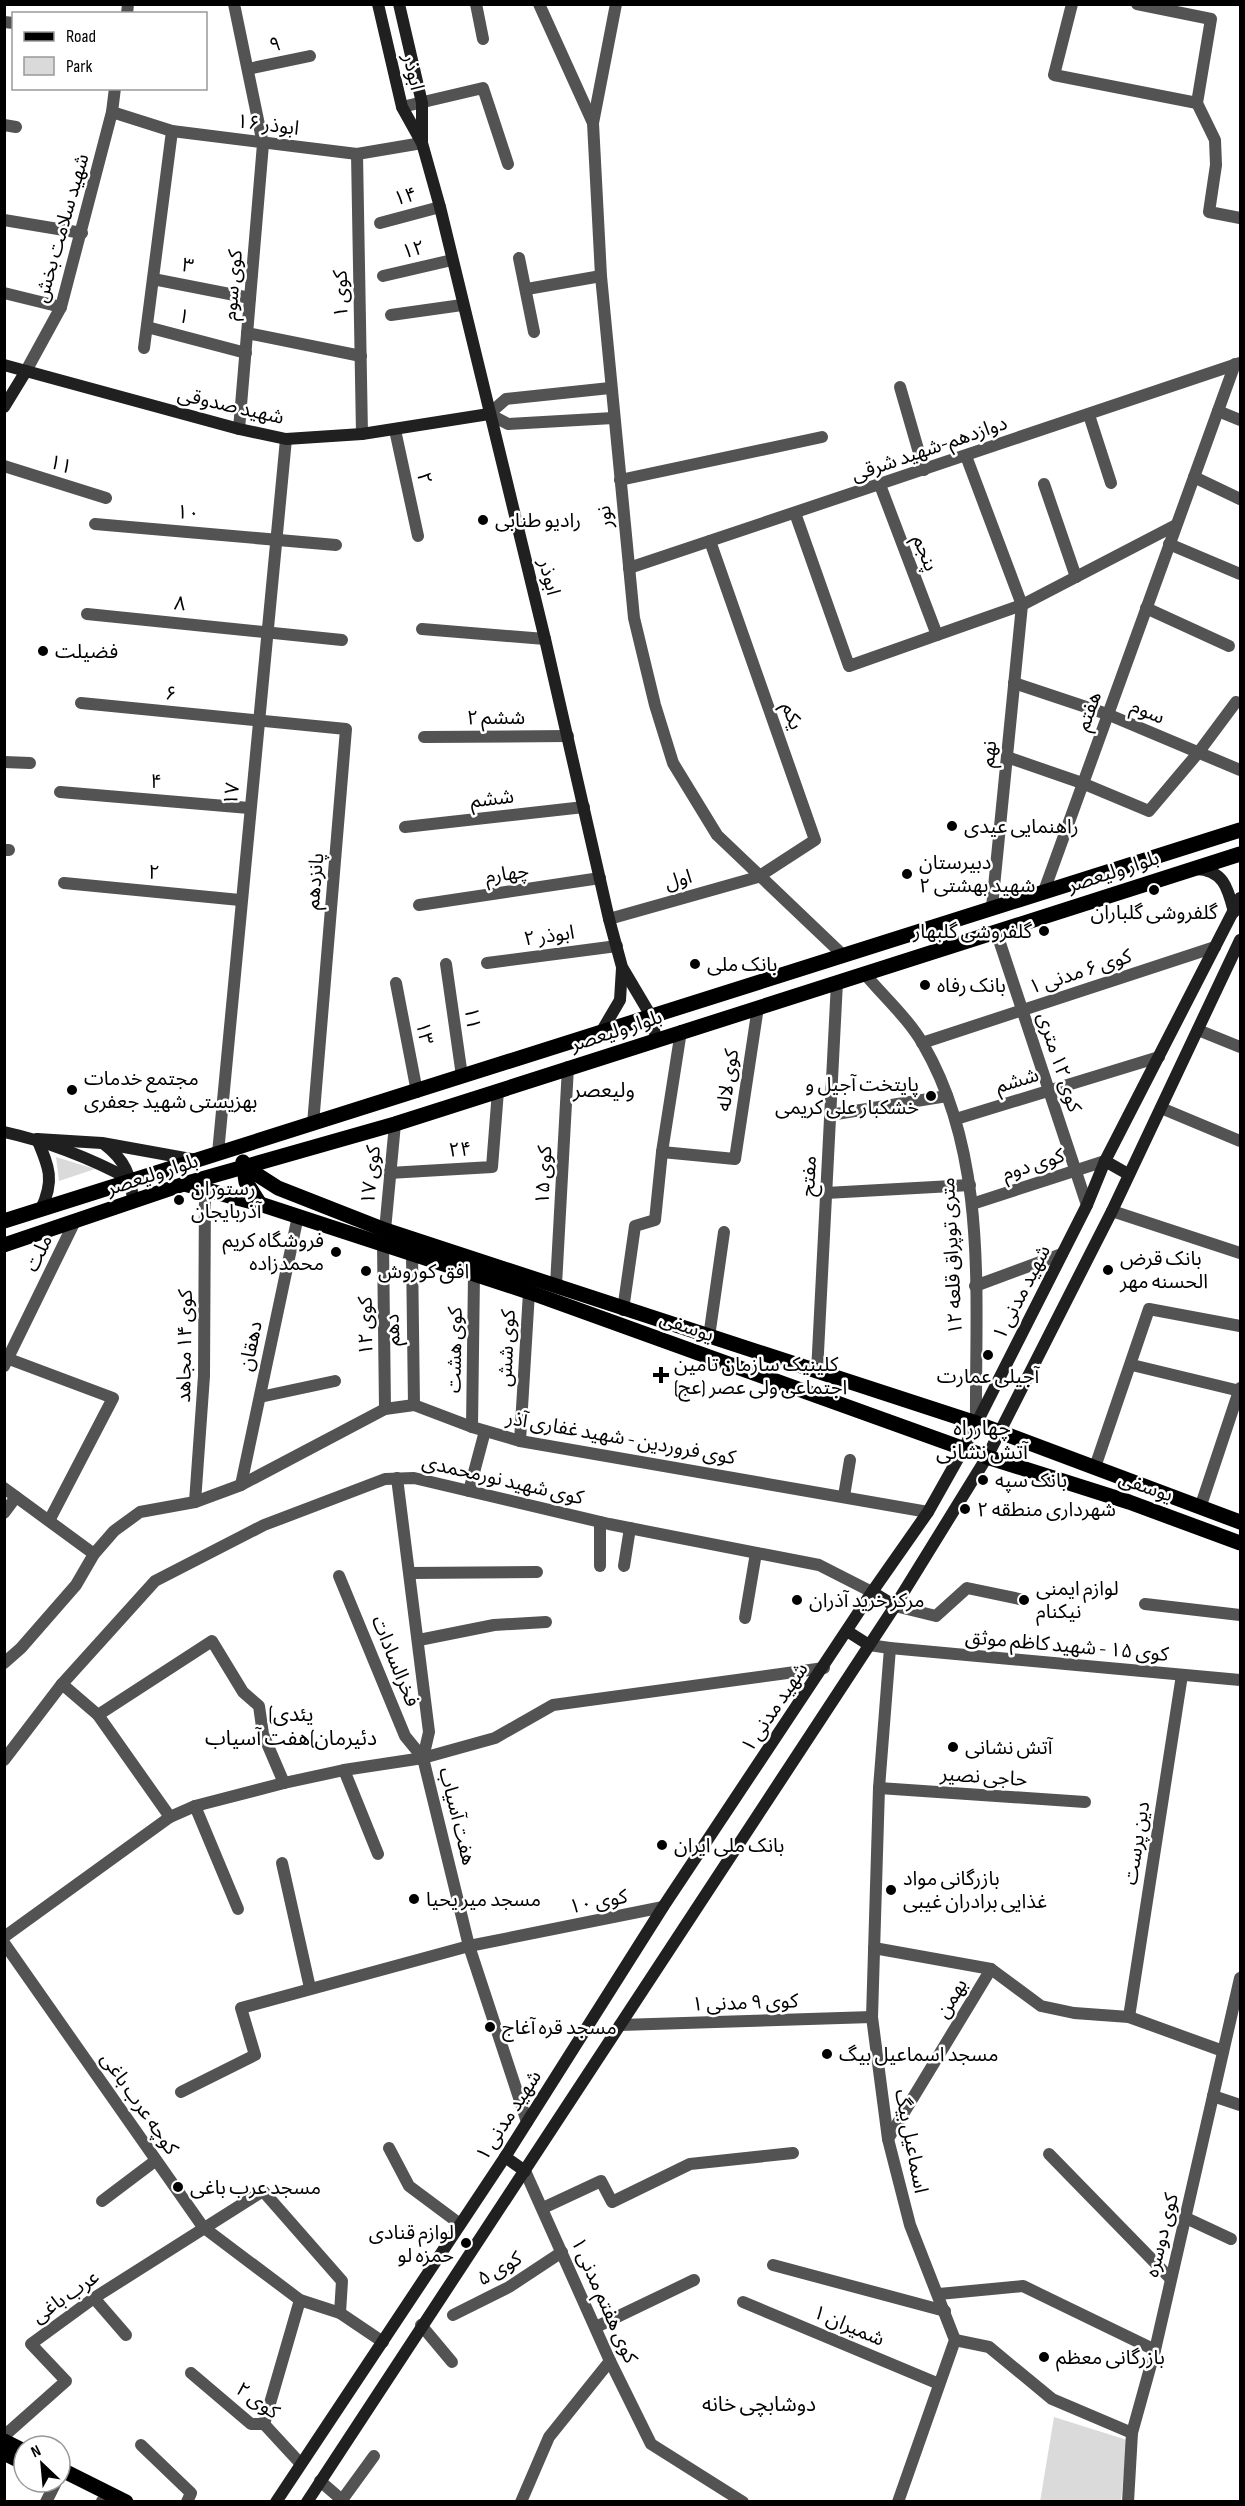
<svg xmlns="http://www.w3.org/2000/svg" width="1245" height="2506" font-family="'Sofia Sans Condensed','Noto Sans Arabic',sans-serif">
<rect width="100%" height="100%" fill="#fff"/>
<g fill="#dadada">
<polygon points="56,1157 95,1169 59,1181"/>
<polygon points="1054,2417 1127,2440 1121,2501 1040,2502"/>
</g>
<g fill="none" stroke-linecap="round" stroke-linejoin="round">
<g stroke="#535353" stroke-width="12">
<polyline points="234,4 263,144 239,429"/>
<polyline points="476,4 483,39"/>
<polyline points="1072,4 1054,75 1197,103"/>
<polyline points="1137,4 1211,19 1197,103 1215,140 1216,165 1209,212 1240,218"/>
<polyline points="4,22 14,23"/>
<polyline points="248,69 310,56"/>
<polyline points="402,107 483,88 508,164"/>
<polyline points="112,112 172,131 357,154 422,143"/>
<polyline points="4,125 16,127"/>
<polyline points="357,154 362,434"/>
<polyline points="4,220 82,233"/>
<polyline points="380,223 440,207"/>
<polyline points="519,258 534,332"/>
<polyline points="383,276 452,260"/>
<polyline points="153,279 250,298"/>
<polyline points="527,289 601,276"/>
<polyline points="4,293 61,307"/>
<polyline points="391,315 462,305"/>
<polyline points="147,327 246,353"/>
<polyline points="247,333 361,356"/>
<polyline points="144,348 172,131"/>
<polyline points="900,387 924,470"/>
<polyline points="1218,411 1240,420"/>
<polyline points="1089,415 1111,483"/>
<polyline points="395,430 418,536"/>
<polyline points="966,456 1022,605 992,907"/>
<polyline points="4,466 106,498"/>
<polyline points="1194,477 1240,499"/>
<polyline points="620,480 822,437"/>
<polyline points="1044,484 1076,577"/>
<polyline points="880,485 937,635"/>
<polyline points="795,513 849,666 1022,605 1176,525"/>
<polyline points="95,524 336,545"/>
<polyline points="1169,544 1240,574"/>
<polyline points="1146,608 1229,646"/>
<polyline points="87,614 342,640"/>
<polyline points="422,629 545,639"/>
<polyline points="1014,683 1107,714 1240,770"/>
<polyline points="81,703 346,729 313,1124"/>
<polyline points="424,737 568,736"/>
<polyline points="1007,757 1082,783 1149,811 1198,753 1236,702"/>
<polyline points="4,762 30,763"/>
<polyline points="60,792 249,808"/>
<polyline points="405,827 584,807"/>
<polyline points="4,850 9,850"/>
<polyline points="64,883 240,900"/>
<polyline points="1044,891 1235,364"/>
<polyline points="419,905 600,878"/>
<polyline points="609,919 758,877 815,840 710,541"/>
<polyline points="996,931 1087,1205"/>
<polyline points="487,963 617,946"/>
<polyline points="446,964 462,1076"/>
<polyline points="396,983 417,1092"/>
<polyline points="1198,1030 1240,1047"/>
<polyline points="922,1043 1215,947"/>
<polyline points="1161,1108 1240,1141"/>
<polyline points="830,1115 947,1096"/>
<polyline points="956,1119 1159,1057"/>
<polyline points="662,1152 735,1159 758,1007"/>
<polyline points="218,1153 286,439"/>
<polyline points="389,1173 492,1167 498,1091"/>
<polyline points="826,1193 970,1185"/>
<polyline points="972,1204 1105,1161"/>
<polyline points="1112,1211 1240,1253"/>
<polyline points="385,1230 395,1124"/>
<polyline points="383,1243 385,1409"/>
<polyline points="412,1253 414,1405"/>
<polyline points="556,1285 568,1067"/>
<polyline points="975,1286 1062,1254"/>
<polyline points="623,1310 635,1226 655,1220 662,1152 681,1031"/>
<polyline points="709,1337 724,1232"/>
<polyline points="9,1359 113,1398 50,1519"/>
<polyline points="1132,1365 1240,1391"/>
<polyline points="4,1366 75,1221"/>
<polyline points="817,1372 837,982"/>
<polyline points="260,1397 335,1381"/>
<polyline points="472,1427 474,1274"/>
<polyline points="520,1441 529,1292"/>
<polyline points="1095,1467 1149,1309 1240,1326"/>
<polyline points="397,1478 429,1732 423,1758"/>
<polyline points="241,1485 298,1216"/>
<polyline points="4,1488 94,1554"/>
<polyline points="469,1491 485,1431"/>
<polyline points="844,1496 850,1460"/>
<polyline points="195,1502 204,1376 205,1190"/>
<polyline points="1200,1508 1240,1388"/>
<polyline points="4,1513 16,1497"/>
<polyline points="600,1566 600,1522"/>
<polyline points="624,1566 630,1528"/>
<polyline points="410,1573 537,1572"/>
<polyline points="339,1576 405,1736 423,1758"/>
<polyline points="1145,1604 1240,1615"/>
<polyline points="895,1606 936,1616 967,1588 1024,1600"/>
<polyline points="745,1618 756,1553"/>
<polyline points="419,1640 494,1625 546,1622"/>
<polyline points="869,1645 890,1648 879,1788 872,2017 888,2139 910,2225 955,2340 898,2502"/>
<polyline points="890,1648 1240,1680"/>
<polyline points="62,1684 98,1715 170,1817"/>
<polyline points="98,1715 212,1641 243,1692 259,1706 263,1734 284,1783"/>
<polyline points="344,1770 378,1854"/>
<polyline points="879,1788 1085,1802"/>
<polyline points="195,1806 238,1909"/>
<polyline points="282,1863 310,1988"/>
<polyline points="874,1948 991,1969 1041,2006 1074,2013 1129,2017 1223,2051"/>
<polyline points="1129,2017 1182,1675"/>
<polyline points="620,2025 872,2017"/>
<polyline points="181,2092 255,2055 241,2008 469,1946 663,1907"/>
<polyline points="1213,2096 1240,2105"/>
<polyline points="888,2139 991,1969"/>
<polyline points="389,2148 409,2186 460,2224"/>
<polyline points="1049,2154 1170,2278"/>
<polyline points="525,2171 610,2361 651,2444 743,2502"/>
<polyline points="102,2201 155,2161"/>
<polyline points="543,2208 601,2181 612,2202 690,2164 793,2153"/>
<polyline points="1186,2218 1231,2239"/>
<polyline points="773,2265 945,2311"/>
<polyline points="939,2294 1023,2286 1155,2350"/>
<polyline points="94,2298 126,2335"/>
<polyline points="743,2302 939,2384"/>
<polyline points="453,2315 509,2287 562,2252"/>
<polyline points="421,2325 452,2362"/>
<polyline points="596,2327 694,2280"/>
<polyline points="955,2340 989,2347 1052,2399 1132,2433"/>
<polyline points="191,2373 251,2424 264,2424 300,2463"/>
<polyline points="264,2424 300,2300"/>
<polyline points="4,2436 66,2381 31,2344 94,2298 263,2191 342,2281 340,2313"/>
<polyline points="141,2445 191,2493 187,2502"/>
<polyline points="320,2481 342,2500 374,2456"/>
<polyline points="46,2502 56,2482"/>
<polyline points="102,2502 102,2501"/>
<polyline points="521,2502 549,2437 610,2361"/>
<polyline points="1128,2502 1132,2433 1155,2350 1240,1978"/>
</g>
<g stroke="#535353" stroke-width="12">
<polyline points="539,4 593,123"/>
<polyline points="616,4 593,123 601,276 634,618 655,705 673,763 717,835 844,956"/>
<polyline points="127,14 128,4"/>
<polyline points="26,371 61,307 112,112 115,88"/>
<polyline points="610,388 506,399 489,414 508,424 613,418"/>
<polyline points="629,568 1240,363"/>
<path d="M864,973C883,996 908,1018 923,1044C989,1157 975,1297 976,1423"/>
<polyline points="4,1663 21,1648 76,1585 94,1554 114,1531 140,1512 195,1502 241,1485 385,1409 414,1405 472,1427 520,1441 928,1512"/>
<polyline points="423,1758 469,1946 527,2122"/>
<polyline points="4,1760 62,1684 155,1581 264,1525 385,1479 414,1478 609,1524 819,1565 872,1592"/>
<polyline points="4,1937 170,1817 195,1806 284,1783 344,1770 423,1758 495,1738 553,1705 824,1668"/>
<polyline points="4,1943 203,2227 300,2300 340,2313 383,2342"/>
</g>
<g stroke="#202020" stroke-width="12">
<polyline points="378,4 402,107 422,143 440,207 545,639 609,919 622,967 651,1016 656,1039"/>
<polyline points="399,4 422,103 422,142"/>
<polyline points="4,365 239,429 286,439 362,434 489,414"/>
<polyline points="4,407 26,371"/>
<path d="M1196,869C1224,870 1228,889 1234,912"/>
<polyline points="600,1034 620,1000 622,968"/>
<path d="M4,1132C50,1142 90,1158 131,1180"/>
<polyline points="37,1139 102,1143 196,1160"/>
<path d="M37,1139C49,1167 55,1180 41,1209"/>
<path d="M104,1144C125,1160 131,1175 133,1201"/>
<polyline points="1105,1161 1128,1174"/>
<polyline points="872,1592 895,1606"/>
<polyline points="847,1631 869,1645"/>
<polyline points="505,2157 525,2171"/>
<polyline points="276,2502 505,2157 663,1907 872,1592 928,1512 964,1448 1087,1205 1105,1161 1240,898"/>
<polyline points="307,2502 895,1606 987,1457 1112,1211 1240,940"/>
</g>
<g stroke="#000" stroke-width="15">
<polyline points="243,1162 246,1182 260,1204"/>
<polyline points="245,1167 278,1188 385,1230 976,1423 1240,1522"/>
<polyline points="184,1184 260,1204 529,1292 987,1457 1129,1502 1240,1543"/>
<polyline points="4,1221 1240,830"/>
<polyline points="4,1245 184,1184 395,1124 1240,854"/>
<polyline points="4,2441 24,2451"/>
<polyline points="4,2453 24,2463"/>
<polyline points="60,2469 126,2502"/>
</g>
</g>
<g fill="#000" stroke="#fff" stroke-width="2">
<circle cx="483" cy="520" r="6"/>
<circle cx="43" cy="651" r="6"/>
<circle cx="952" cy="826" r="6"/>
<circle cx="907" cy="874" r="6"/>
<circle cx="1154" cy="890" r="6"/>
<circle cx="1044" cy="931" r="6"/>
<circle cx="695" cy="964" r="6"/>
<circle cx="925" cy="985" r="6"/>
<circle cx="72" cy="1090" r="6"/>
<circle cx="931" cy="1096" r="6"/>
<circle cx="179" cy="1200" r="6"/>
<circle cx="336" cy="1252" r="6"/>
<circle cx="1108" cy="1270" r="6"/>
<circle cx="366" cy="1271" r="6"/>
<circle cx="988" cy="1355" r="6"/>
<path d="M658 1366h6v6h6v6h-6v6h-6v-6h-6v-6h6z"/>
<circle cx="983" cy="1480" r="6"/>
<circle cx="965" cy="1509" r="6"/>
<circle cx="797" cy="1600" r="6"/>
<circle cx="1024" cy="1600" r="6"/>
<circle cx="953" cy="1747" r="6"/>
<circle cx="662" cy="1845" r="6"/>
<circle cx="891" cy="1890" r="6"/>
<circle cx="414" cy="1899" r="6"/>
<circle cx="490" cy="2027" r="6"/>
<circle cx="827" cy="2054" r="6"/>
<circle cx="178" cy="2187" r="6"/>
<circle cx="466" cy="2243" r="6"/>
<circle cx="1044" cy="2357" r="6"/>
</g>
<g text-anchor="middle" stroke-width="5" stroke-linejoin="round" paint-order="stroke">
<g font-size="20" fill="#000" stroke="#fff">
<text transform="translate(275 44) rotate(-12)" y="7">۹</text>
<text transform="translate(414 72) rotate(77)" y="7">ابوذر</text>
<text transform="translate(268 124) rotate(7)" y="7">۱۶ ابوذر</text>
<text transform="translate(405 196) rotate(-14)" y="7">۱۴</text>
<text transform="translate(61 228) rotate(-74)" y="7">شهید سلامت بخش</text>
<text transform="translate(413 249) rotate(-13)" y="7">۱۲</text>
<text transform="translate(188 265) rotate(11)" y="7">۳</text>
<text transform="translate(232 285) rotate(-85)" y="7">کوی سوم</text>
<text transform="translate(340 294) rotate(-91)" y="7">کوی ۱</text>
<text transform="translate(184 316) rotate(15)" y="7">۱</text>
<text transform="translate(231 405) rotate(13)" y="7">شهید صدوقی</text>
<text transform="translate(929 448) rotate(-19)" y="7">دوازدهم-شهید شرقی</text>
<text transform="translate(61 464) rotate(17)" y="7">۱۱</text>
<text transform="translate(425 478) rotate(78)" y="7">۲</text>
<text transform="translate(188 512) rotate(5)" y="7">۱۰</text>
<text transform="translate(604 517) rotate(-96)" y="7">نور</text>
<text transform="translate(926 553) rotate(69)" y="7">پنجم</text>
<text transform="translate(550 577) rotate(76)" y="7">ابوذر</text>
<text transform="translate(180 603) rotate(6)" y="7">۸</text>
<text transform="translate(171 693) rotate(6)" y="7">۶</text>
<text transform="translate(1088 711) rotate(-70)" y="7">هفتم</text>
<text transform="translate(1148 711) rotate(23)" y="7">سوم</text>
<text transform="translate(793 716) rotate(71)" y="7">یکم</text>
<text x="496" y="724">ششم ۲</text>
<text transform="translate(988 754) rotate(-84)" y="7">نهم</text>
<text transform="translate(156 781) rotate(5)" y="7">۴</text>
<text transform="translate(231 794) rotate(-84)" y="7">۱۷</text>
<text transform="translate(492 798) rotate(-7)" y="7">ششم</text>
<text transform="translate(1113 871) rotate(-18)" y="7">بلوار ولیعصر</text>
<text transform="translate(154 872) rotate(6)" y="7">۲</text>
<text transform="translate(507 873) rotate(-8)" y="7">چهارم</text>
<text transform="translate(678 879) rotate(-16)" y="7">اول</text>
<text transform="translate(314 881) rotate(-85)" y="7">پانزدهم</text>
<text transform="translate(549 935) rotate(-8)" y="7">۲ ابوذر</text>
<text transform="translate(1080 971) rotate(-18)" y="7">کوی ۶ مدنی ۱</text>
<text transform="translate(473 1018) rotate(82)" y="7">۱۱</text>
<text transform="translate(616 1030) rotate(-18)" y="7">بلوار ولیعصر</text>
<text transform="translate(425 1033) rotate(79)" y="7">۱۳</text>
<text transform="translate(1060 1062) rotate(72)" y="7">کوی ۱۲ متری</text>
<text transform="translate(727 1080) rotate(-82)" y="7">کوی لاله</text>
<text transform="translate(1017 1080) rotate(-17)" y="7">ششم</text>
<text transform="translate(460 1149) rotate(-4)" y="7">۲۴</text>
<text transform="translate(1033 1164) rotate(-18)" y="7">کوی دوم</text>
<text transform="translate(152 1174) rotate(-18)" y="7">بلوار ولیعصر</text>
<text transform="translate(370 1175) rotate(-84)" y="7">کوی ۱۷</text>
<text transform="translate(543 1175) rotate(-87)" y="7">کوی ۱۵</text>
<text transform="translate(808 1176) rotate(-87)" y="7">مفتح</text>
<text transform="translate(38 1253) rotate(-64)" y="7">ملت</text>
<text transform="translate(951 1256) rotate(-93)" y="7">۱۲ متری توپراق قلعه</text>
<text transform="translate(1021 1292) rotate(-63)" y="7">شهید مدنی ۱</text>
<text transform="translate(365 1326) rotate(-91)" y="7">کوی ۱۲</text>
<text transform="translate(687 1326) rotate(19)" y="7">یوسفی</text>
<text transform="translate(392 1330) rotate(-92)" y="7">دهم</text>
<text transform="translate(184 1346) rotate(-89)" y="7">کوی ۱۴ مجاهد</text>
<text transform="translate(250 1346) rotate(-78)" y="7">دهقان</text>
<text transform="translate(506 1348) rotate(-87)" y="7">کوی شش</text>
<text transform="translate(454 1350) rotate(-89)" y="7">کوی هشت</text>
<text transform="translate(621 1437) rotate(10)" y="7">کوی فروردین - شهید غفاری آذر</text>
<text transform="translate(503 1479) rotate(13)" y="7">کوی شهید نورمحمدی</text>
<text transform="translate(1146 1486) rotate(19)" y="7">یوسفی</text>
<text transform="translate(1067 1645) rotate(5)" y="7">کوی ۱۵ - شهید کاظم موثق</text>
<text transform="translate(396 1661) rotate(68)" y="7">فخرالسادات</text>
<text transform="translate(774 1707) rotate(-56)" y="7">شهید مدنی ۱</text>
<text transform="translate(984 1776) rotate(4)" y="7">حاجی نصیر</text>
<text transform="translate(458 1816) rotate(76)" y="7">هفت آسیاب</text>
<text transform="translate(1136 1843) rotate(-81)" y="7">دین پرست</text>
<text transform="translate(598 1901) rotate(-11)" y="7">کوی ۱۰</text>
<text transform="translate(951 1998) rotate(-59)" y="7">بهمن</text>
<text transform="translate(745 2002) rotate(-2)" y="7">کوی ۹ مدنی ۱</text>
<text transform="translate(140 2103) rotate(55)" y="7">کوچه عرب باغی</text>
<text transform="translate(508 2115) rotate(-57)" y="7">شهید مدنی ۱</text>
<text transform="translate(912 2141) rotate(79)" y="7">اسماعیل بیگ</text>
<text transform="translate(1161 2235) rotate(-76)" y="7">کوی دوسره</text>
<text transform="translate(499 2268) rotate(-30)" y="7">کوی ۵</text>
<text transform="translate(65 2296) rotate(-35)" y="7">عرب باغی</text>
<text transform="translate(605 2300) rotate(66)" y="7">کوی هفتم مدنی ۱</text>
<text transform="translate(849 2325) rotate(23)" y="7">شمیران ۱</text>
<text transform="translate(258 2400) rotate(35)" y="7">کوی ۲</text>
</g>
<g font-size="20" fill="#000" stroke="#fff" text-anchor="start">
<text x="495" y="527">رادیو طنابی</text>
<text x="55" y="658">فضیلت</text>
<text x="964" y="833">راهنمایی عیدی</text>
<text x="919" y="869">دبیرستان<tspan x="919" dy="23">شهید بهشتی ۲</tspan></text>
<text x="1154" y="919" text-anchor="middle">گلفروشی گلباران</text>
<text x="1032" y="938" text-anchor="end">گلفروشی گلبهار</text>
<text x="707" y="971">بانک ملی</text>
<text x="937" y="992">بانک رفاه</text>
<text x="84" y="1085">مجتمع خدمات<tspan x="84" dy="23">بهزیستی شهید جعفری</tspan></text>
<text x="919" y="1091" text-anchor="end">پایتخت آجیل و<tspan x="919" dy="23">خشکبار علی کریمی</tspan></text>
<text x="191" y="1195">رستوران<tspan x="191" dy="23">آذربایجان</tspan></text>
<text x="324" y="1247" text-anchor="end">فروشگاه کریم<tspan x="324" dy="23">محمدزاده</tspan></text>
<text x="1120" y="1265">بانک قرض<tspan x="1120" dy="23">الحسنه مهر</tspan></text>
<text x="378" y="1278">افق کوروش</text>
<text x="674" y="1371">کلینیک سازمان تامین<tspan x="674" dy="23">اجتماعی ولی عصر (عج)</tspan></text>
<text x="988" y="1383" text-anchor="middle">آجیلی عمارت</text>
<text x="995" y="1487">بانک سپه</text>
<text x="977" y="1516">شهرداری منطقه ۲</text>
<text x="1036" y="1595">لوازم ایمنی<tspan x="1036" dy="23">نیکنام</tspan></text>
<text x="809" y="1607">مرکز خرید آذران</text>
<text x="965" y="1754">آتش نشانی</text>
<text x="674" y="1852">بانک ملی ایران</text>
<text x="903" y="1885">بازرگانی مواد<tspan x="903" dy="23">غذایی برادران غیبی</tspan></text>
<text x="426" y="1906">مسجد میر یحیا</text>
<text x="502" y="2034">مسجد قره آغاج</text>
<text x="839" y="2061">مسجد اسماعیل بیگ</text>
<text x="190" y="2194">مسجد عرب باغی</text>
<text x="454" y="2239" text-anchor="end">لوازم قنادی<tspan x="454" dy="23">حمزه لو</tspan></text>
<text x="1056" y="2364">بازرگانی معظم</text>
</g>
<g font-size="21" fill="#000" stroke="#fff">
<text x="604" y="1097">ولیعصر</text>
<text x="982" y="1435">چهارراه<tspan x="982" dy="24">آتش نشانی</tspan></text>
<text x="291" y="1721">(یئدی<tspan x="291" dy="24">دئیرمان)هفت آسیاب</tspan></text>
<text x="759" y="2411">دوشابچی خانه</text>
</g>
</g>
<rect width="1245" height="2506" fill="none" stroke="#000000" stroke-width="12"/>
<rect x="12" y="12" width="195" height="78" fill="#ffffff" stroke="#999999" stroke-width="1.5"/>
<rect x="24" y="32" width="30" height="9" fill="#000000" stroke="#999999" stroke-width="1.5"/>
<text x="66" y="42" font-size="18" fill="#000000">Road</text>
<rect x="24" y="57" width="30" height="18" fill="#dadada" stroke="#999999" stroke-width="1.5"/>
<text x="66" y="72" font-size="18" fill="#000000">Park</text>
<g transform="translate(42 2464) rotate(334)"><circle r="28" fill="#ffffff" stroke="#999999" stroke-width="1.5"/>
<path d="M0-4.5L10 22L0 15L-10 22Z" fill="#000000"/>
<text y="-9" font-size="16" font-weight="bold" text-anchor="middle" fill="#000000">N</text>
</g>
</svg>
